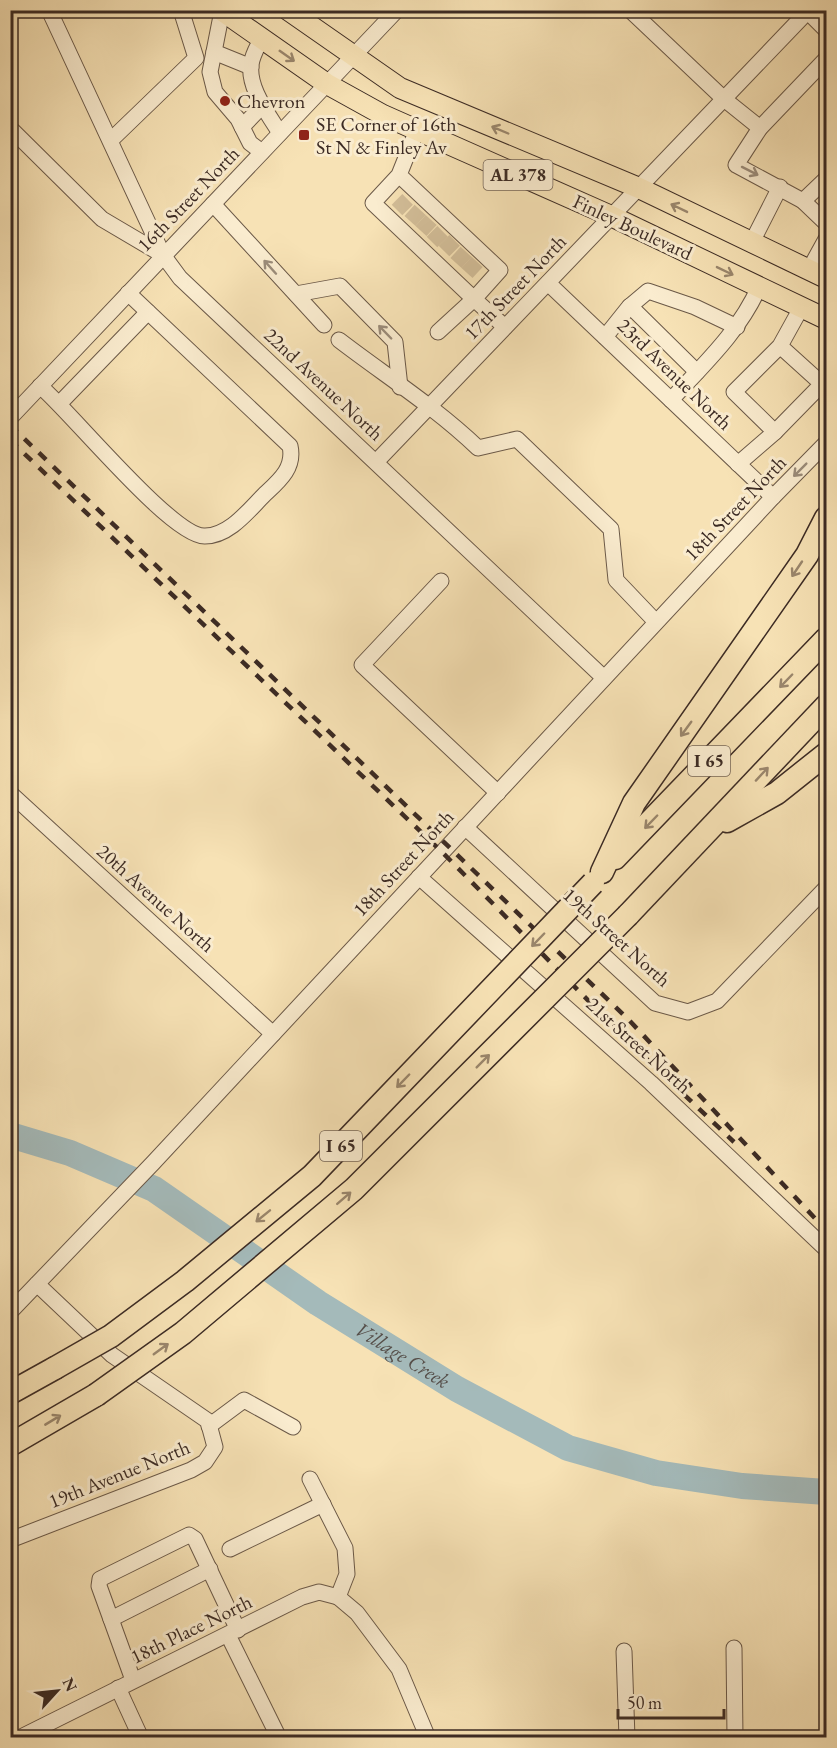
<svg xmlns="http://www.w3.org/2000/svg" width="837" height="1748" font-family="'EB Garamond',serif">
<rect width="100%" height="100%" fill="#f7e2b5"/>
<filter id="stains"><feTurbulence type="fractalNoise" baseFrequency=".00333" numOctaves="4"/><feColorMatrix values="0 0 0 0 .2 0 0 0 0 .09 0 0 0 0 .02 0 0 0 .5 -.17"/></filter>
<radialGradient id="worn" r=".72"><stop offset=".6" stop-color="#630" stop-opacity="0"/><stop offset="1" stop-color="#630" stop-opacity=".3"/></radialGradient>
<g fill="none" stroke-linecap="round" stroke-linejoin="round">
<path stroke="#a4baba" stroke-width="26" id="s1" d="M10,1135L70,1153L154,1189L318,1303L457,1389L568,1448L656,1473L742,1486L826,1492"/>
<g stroke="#d2bd98" stroke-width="15" stroke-dasharray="15 8" stroke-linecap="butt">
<polyline points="397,210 410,197"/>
<polyline points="410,221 421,209"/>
<polyline points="421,231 433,218"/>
<polyline points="432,242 444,230"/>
<polyline points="444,251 455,240"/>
<polyline points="456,263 467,251"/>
<polyline points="467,273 478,261"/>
</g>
<defs>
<g id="minor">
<polyline points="49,10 163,255"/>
<polyline points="630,10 724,99 760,128"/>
<polyline points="222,11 210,72 215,92 238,119 250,143 262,152"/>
<polyline points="808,12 826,30"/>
<path d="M262,38C258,45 254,53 252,60C245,84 268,114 280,133"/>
<polyline points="214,52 251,67"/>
<polyline points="826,59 760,128 736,165 803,201 826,223"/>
<polyline points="242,127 263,105"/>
<polyline points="10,128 102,219 163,255 180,278 604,678"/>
<polyline points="111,140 196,58 181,10"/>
<polyline points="399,175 500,270 474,299 373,203 399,175 417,130"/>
<polyline points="803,201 826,179"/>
<polyline points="213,204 324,325"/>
<polyline points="751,244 780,187"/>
<polyline points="809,270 826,239"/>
<polyline points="548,283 773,497"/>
<polyline points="296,294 340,286 395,342 400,387"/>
<polyline points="630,306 697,372"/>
<polyline points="438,332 474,299 505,327"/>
<polyline points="605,337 629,307 648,291 695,307 737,327"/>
<path d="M339,340C386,376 435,407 478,448L517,439L611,529L616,580L656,622"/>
<polyline points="780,346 822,384 775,432 734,392 780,346 801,308"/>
<path d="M40,386C70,411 173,538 205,536C229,536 248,511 264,495C279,481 295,468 290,446L128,293"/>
<path d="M671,400C704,364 739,332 759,287"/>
<polyline points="60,403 148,312"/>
<polyline points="10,418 397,10"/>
<polyline points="376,462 809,10"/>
<polyline points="738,464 775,432"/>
<polyline points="441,581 362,665 498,793"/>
<polyline points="10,793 273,1034"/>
<polyline points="465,827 655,1003 688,1012 717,1001 826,888"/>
<polyline points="419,877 651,1083 826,1249"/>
<polyline points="10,1312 153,1163 773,497 826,443"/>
<polyline points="209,1426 244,1400 293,1427"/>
<polyline points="10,1540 191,1470 205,1462 215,1447 208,1421 112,1355 37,1284"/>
<polyline points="230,1549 323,1504"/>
<polyline points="338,1597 357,1613 399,1669 428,1738"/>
<polyline points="111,1619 210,1569"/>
<polyline points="228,1635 279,1738"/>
<polyline points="734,1648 735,1738"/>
<polyline points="624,1651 627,1738"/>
<polyline points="133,1680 99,1586 100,1579 189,1535 195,1539 238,1630"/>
<polyline points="118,1688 141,1738"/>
<polyline points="19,1738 302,1597 319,1592 338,1597 347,1574 345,1548 310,1479"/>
</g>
<g id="major">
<polyline points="221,10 327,84 383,115 611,216 826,319"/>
<polyline points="288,10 400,88 639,188 826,278"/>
</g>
<g id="highway">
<polyline points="727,821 777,793 826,754"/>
<polyline points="615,858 826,639"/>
<polyline points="602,872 634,803 807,555 826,518"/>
<polyline points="628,915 826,706"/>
<polyline points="10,1393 55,1368"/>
<polyline points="10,1445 96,1395"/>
</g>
</defs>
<use href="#minor" stroke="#6b5948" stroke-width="17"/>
<use href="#major" stroke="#3c2b24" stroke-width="22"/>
<use href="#highway" stroke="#3c2b24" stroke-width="25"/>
<use href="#minor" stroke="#faeccf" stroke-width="15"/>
<use href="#major" stroke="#f7e2b5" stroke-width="20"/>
<use href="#highway" stroke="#f7e2b5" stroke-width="22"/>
<g stroke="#3c2b24" stroke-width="4.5" stroke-dasharray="10 10" stroke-linecap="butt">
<polyline points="10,425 628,1019 826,1230"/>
<polyline points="10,440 442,852 632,1045 734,1142"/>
</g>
<defs>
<g id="highway-bridge">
<polyline points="55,1368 111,1336 185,1281 312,1176 593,883"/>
<polyline points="96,1395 183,1333 354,1189 628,915"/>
</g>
</defs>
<use href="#highway-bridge" stroke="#3c2b24" stroke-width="25" stroke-linecap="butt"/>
<use href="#highway-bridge" stroke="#f7e2b5" stroke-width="22"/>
</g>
<defs><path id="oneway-shaft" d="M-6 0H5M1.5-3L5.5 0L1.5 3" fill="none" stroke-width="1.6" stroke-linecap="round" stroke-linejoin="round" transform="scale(1.5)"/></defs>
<g stroke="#9a866c">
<use href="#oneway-shaft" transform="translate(287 56) rotate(35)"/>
<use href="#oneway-shaft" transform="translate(500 130) rotate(-157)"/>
<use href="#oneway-shaft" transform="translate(679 208) rotate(-154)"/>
<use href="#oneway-shaft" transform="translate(725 271) rotate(26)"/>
<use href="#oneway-shaft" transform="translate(797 569) rotate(124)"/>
<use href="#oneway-shaft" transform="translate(786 681) rotate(134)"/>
<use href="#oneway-shaft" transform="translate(686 729) rotate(126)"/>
<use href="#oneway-shaft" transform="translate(762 774) rotate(-47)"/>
<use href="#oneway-shaft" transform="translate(651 822) rotate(134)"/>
<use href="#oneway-shaft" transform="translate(538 940) rotate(134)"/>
<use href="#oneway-shaft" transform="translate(483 1061) rotate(-45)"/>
<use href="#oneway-shaft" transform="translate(403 1081) rotate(134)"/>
<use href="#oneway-shaft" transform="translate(344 1198) rotate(-41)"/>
<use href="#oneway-shaft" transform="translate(263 1216) rotate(141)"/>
<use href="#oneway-shaft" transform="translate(161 1349) rotate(-36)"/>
<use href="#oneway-shaft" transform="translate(53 1420) rotate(-31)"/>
</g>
<g stroke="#9b8c7a">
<use href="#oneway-shaft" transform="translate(750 171) rotate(27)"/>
<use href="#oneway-shaft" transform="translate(270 267) rotate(-132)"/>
<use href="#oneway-shaft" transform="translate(385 332) rotate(-134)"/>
<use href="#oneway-shaft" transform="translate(800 470) rotate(135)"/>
</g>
<g fill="#8f2418" stroke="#faeccf" stroke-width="2">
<circle cx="225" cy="101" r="6"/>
<rect x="298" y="129" width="12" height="12" rx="3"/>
</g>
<g text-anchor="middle" stroke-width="6" stroke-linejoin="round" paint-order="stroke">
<g fill="#faeccf" stroke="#756557" stroke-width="1.5">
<rect x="483.5" y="160" width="69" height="30" rx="4.5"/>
<rect x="688" y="746" width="42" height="30" rx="4.5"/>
<rect x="320" y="1131" width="42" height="30" rx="4.5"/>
</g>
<g font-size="18" font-weight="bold" fill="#3c2b24">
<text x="518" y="181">AL 378</text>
<text x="709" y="767">I 65</text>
<text x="341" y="1152">I 65</text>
</g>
<g font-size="20" fill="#3c2b24" stroke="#faeccf" text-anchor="start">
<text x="237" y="108">Chevron</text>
<text x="316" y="131">SE Corner of 16th<tspan x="316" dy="23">St N &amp; Finley Av</tspan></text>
</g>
<g font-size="20" fill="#3c2b24" stroke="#faeccf">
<text transform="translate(188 199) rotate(-46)" y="7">16th Street North</text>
<text transform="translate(633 227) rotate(25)" y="7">Finley Boulevard</text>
<text transform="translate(515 287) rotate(-46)" y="7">17th Street North</text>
<text transform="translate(675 374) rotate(44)" y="7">23rd Avenue North</text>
<text transform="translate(324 384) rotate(43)" y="7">22nd Avenue North</text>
<text transform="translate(735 508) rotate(-46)" y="7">18th Street North</text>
<text transform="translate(403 863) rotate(-47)" y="7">18th Street North</text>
<text transform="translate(156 898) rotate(42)" y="7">20th Avenue North</text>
<text transform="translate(617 937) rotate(42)" y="7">19th Street North</text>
<text transform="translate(639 1045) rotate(42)" y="7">21st Street North</text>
<text transform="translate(119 1474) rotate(-22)" y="7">19th Avenue North</text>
<text transform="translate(191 1629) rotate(-26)" y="7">18th Place North</text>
</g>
<g font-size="21" font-style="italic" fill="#564f4a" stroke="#faeccf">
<text dy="7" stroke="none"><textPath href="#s1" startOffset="453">Village Creek</textPath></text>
</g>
</g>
<rect width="837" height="1748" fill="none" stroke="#f7e2b5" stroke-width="36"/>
<rect x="12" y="12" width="813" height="1724" fill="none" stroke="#3c2b24" stroke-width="3"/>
<rect x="18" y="18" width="801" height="1712" fill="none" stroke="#3c2b24" stroke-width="1.5"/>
<g transform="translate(57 1691) rotate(63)" stroke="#faeccf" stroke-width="4.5" paint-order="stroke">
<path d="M0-4.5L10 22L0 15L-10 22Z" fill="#3c2b24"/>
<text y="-9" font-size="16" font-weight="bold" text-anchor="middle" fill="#3c2b24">N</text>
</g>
<path d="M618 1709v9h106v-9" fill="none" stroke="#3c2b24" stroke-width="3"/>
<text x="627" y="1709" font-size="18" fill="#3c2b24" stroke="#faeccf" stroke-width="4.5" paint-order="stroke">50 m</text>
<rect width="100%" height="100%" filter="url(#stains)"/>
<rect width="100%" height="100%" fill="url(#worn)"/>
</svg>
